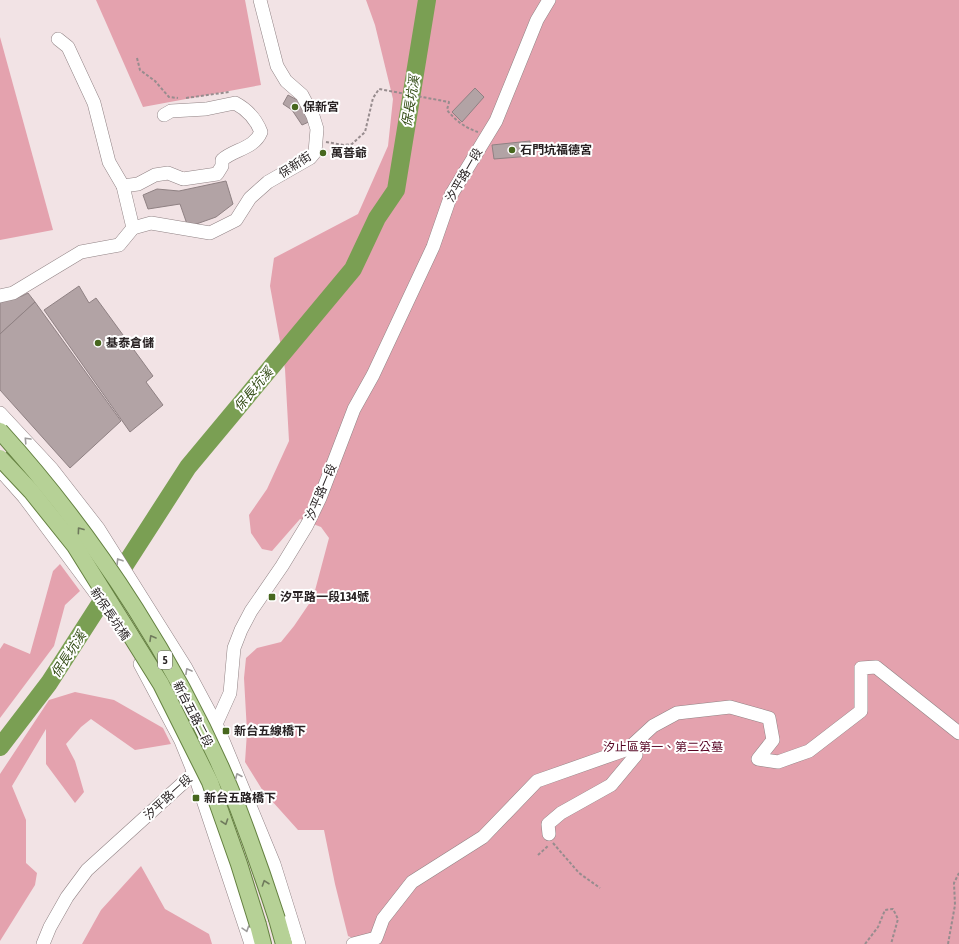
<svg xmlns="http://www.w3.org/2000/svg" width="959" height="944" font-family="'Asap Condensed','Noto Sans TC',sans-serif">
<rect width="100%" height="100%" fill="#f2e3e5"/>
<g fill="#e4a2ae">
<polygon points="96,0 245,0 261,85 143,107"/>
<polygon points="366,0 959,0 959,944 367,944 348,936 335,884 324,830 298,830 263,791 245,762 247,732 244,678 246,658 257,648 281,642 294,626 313,598 329,538 321,527 300,519 272,551 262,549 251,533 249,515 267,489 289,441 285,369 270,286 274,258 358,214 388,146 393,99 375,25"/>
<polygon points="0,37 53,230 0,240"/>
<polygon points="60,564 80,591 65,605 54,646 0,718 0,649 4,643 30,654 53,571"/>
<polygon points="75,692 114,700 163,728 171,744 135,750 91,719 81,727 66,744 75,761 84,792 75,803 46,764 46,729 12,786 26,820 26,863 37,873 35,885 0,941 0,774 49,700"/>
<polygon points="141,866 165,909 209,934 212,944 82,944 101,910"/>
</g>
<g fill="none" stroke-linecap="round" stroke-linejoin="round">
<polyline stroke="#7a9f53" stroke-width="18" points="0,747 49,683 188,467 353,269 377,218 396,190 427,0"/>
</g>
<g fill="#b2a3a5" stroke="#8f8183">
<polygon points="475,88 484,97 462,122 452,112"/>
<polygon points="288,95 299,101 311,121 302,125 292,110 283,104"/>
<polygon points="530,141 531,156 494,159 492,145"/>
<polygon points="226,181 233,204 216,217 188,227 180,204 148,209 143,195 157,189 179,191"/>
<polygon points="79,286 89,303 96,298 153,376 146,382 163,405 130,432 44,310"/>
<polygon points="28,293 35,302 0,334 0,301 22,296"/>
<polygon points="35,302 121,421 70,468 0,390 0,334"/>
</g>
<g fill="none" stroke-linecap="round" stroke-linejoin="round">
<defs>
<g id="minor">
<path d="M123,186L138,184L155,175L168,173L183,179L217,174L222,166V160C234,149 254,149 261,132C256,119 248,110 235,103L206,109L171,111L164,115"/>
<polyline points="133,228 151,223 210,233 236,220 250,198 268,182 310,158 315,152 317,129 313,116 302,95 286,81 277,66 260,0"/>
<polyline points="0,296 13,293 81,252 119,245 133,228 123,186 109,162 94,103 68,47 58,39"/>
<polyline points="0,413 52,469 98,528 186,668 217,726 274,864 299,944"/>
<polyline points="0,470 24,497 97,595"/>
<polyline points="140,664 181,741 194,773 251,944"/>
<polyline points="549,834 548,824 561,813 611,785 636,755 634,744"/>
<polyline points="43,944 50,927 67,897 87,870 194,773 230,693 234,648 241,630 251,611 282,566 307,525 320,498 354,409 373,375 433,247 451,195 496,121 537,20 549,0"/>
<polyline points="353,944 376,938 383,919 412,882 483,837 537,781 628,749 653,726 677,713 730,707 769,718 773,740 758,759 778,762 809,751 861,711 861,668 876,667 959,733"/>
</g>
<g id="major">
<polyline points="277,919 284,944"/>
<polyline points="258,925 263,944"/>
</g>
</defs>
<use href="#minor" stroke="#918385" stroke-width="14"/>
<use href="#major" stroke="#648040" stroke-width="18"/>
<g stroke="#978c8e" stroke-width="2" stroke-dasharray="3 2" stroke-linecap="butt">
<polyline points="137,58 140,70 155,81 169,97 178,98"/>
<polyline points="186,98 229,92"/>
<path d="M326,142L344,145L352,144L365,132L373,98L379,89L449,102L447,110C455,120 465,128 478,132"/>
<polyline points="553,843 579,873 600,888"/>
<polyline points="538,855 549,845"/>
<polyline points="865,944 878,927 885,910 893,909 898,919 891,944"/>
<polyline points="948,944 955,905 954,883 959,873"/>
</g>
<use href="#minor" stroke="#fff" stroke-width="13"/>
<use href="#major" stroke="#b6d196" stroke-width="16"/>
<defs>
<g id="major-bridge">
<path d="M0,431C98,539 184,672 238,808C252,845 265,882 277,919"/>
<polyline points="0,458 31,491 75,546 161,684 210,782 239,864 258,925"/>
</g>
</defs>
<use href="#major-bridge" stroke="#648040" stroke-width="18" stroke-linecap="butt"/>
<use href="#major-bridge" stroke="#b6d196" stroke-width="16"/>
</g>
<defs><path id="oneway-chevron" d="M-2-3.5L2.5 0L-2 3.5" fill="none" stroke-width="1.6" stroke-linecap="round" stroke-linejoin="round"/></defs>
<g stroke="#9e9c9c">
<use href="#oneway-chevron" transform="translate(27 440) rotate(-133)"/>
<use href="#oneway-chevron" transform="translate(119 561) rotate(-122)"/>
<use href="#oneway-chevron" transform="translate(188 671) rotate(-119)"/>
<use href="#oneway-chevron" transform="translate(238 776) rotate(-113)"/>
<use href="#oneway-chevron" transform="translate(246 929) rotate(72)"/>
</g>
<g stroke="#6f7a5c">
<use href="#oneway-chevron" transform="translate(80 530) rotate(-126)"/>
<use href="#oneway-chevron" transform="translate(152 638) rotate(-120)"/>
<use href="#oneway-chevron" transform="translate(225 822) rotate(71)"/>
<use href="#oneway-chevron" transform="translate(265 883) rotate(-109)"/>
</g>
<g fill="#47671e" stroke="#fff" stroke-width="1.5">
<circle cx="295" cy="107" r="4"/>
<circle cx="512" cy="150" r="4"/>
<circle cx="323" cy="153" r="4"/>
<circle cx="98" cy="343" r="4"/>
<rect x="268" y="593" width="8" height="8" rx="2"/>
<rect x="222" y="727" width="8" height="8" rx="2"/>
<rect x="192" y="794" width="8" height="8" rx="2"/>
</g>
<g text-anchor="middle" stroke-width="4" stroke-linejoin="round" paint-order="stroke">
<rect fill="#fff" stroke="#686465" stroke-width="1" x="158" y="651" width="14" height="18" rx="3"/>
<g font-size="11" font-weight="bold" fill="#282223">
<text x="165" y="664">5</text>
</g>
<g font-size="12" font-weight="bold" fill="#282223" stroke="#fff" text-anchor="start">
<text x="303" y="111">保新宮</text>
<text x="520" y="154">石門坑福德宮</text>
<text x="331" y="157">萬善爺</text>
<text x="106" y="347">基泰倉儲</text>
<text x="280" y="601">汐平路一段134號</text>
<text x="234" y="735">新台五線橋下</text>
<text x="204" y="802">新台五路橋下</text>
</g>
<g font-size="12" fill="#282223" stroke="#fff">
<text transform="translate(295 165) rotate(-33)" y="4">保新街</text>
<text transform="translate(464 175) rotate(-60)" y="4">汐平路一段</text>
<text transform="translate(321 492) rotate(-67)" y="4">汐平路一段</text>
<text transform="translate(110 614) rotate(56)" y="4">新保長坑橋</text>
<text transform="translate(193 714) rotate(63)" y="4">新台五路二段</text>
<text transform="translate(168 797) rotate(-43)" y="4">汐平路一段</text>
</g>
<g font-size="12" fill="#550322" stroke="#fff">
<text x="663" y="751">汐止區第一、第二公墓</text>
</g>
<g font-size="13" font-style="italic" fill="#314a13" stroke="#fff">
<text transform="translate(410 101) rotate(-81)" y="5">保長坑溪</text>
<text transform="translate(253 389) rotate(-50)" y="5">保長坑溪</text>
<text transform="translate(68 654) rotate(-57)" y="5">保長坑溪</text>
</g>
</g>
</svg>
